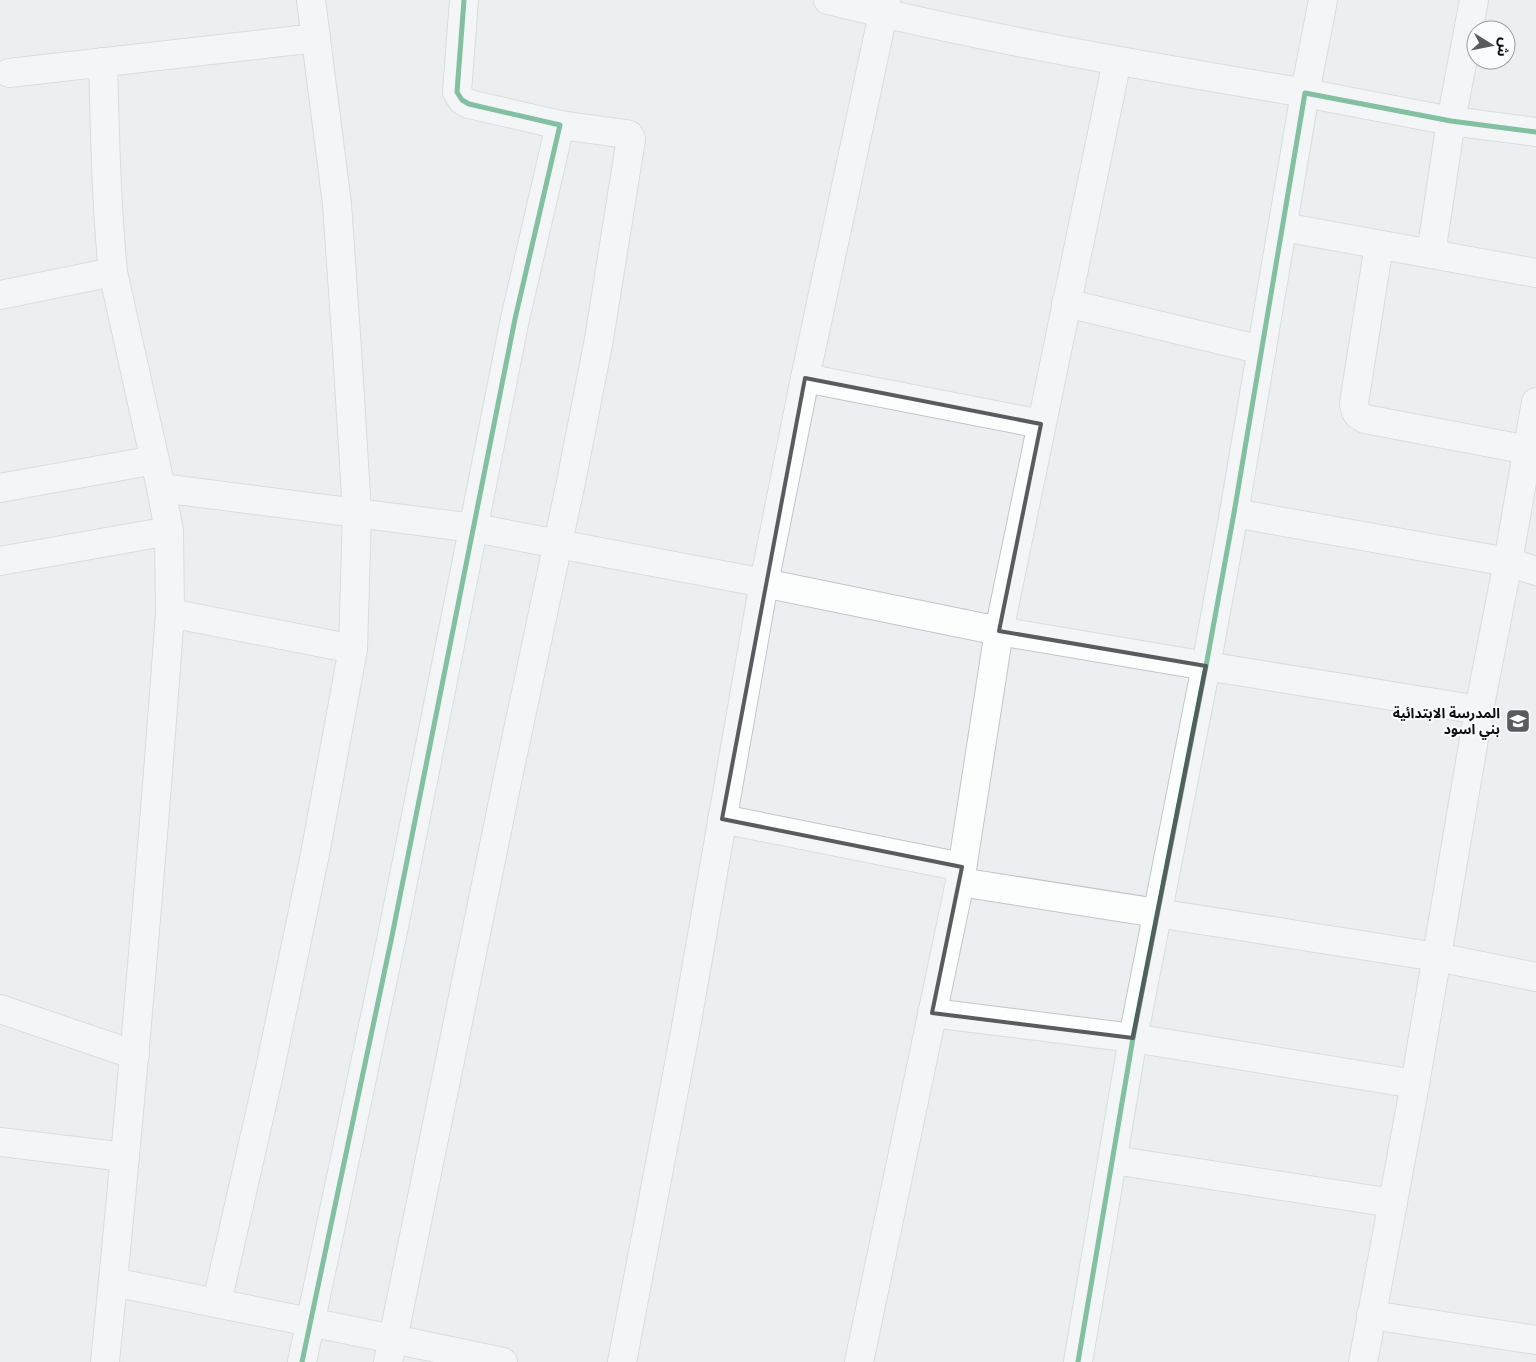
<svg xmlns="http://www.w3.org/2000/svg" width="1536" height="1362" font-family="'Open Sans','Noto Sans Arabic',sans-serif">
<rect width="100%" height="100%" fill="#eceff2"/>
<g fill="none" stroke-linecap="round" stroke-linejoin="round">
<defs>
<g id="minor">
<path d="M828,0C985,39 1145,66 1305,93L1323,0"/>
<path d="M103,62C105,132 106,202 113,272L161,488"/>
<polyline points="9,73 316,38"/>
<polyline points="1283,227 1536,273"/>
<path d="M1379,245L1354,403C1355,413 1357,415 1365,419L1528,450"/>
<polyline points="1431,254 1451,121 1474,0"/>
<polyline points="0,295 113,272"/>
<polyline points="1066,303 1262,350"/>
<polyline points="805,378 1041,424"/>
<polyline points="0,488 155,460"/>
<polyline points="1234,513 1508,562 1536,571"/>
<polyline points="0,561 169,531"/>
<polyline points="170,613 169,531 161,488 474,528 764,583 999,631 1206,666 1479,710"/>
<polyline points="722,819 962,867"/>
<polyline points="960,882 1437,957 1536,977"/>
<polyline points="0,1009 135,1055"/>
<polyline points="932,1013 1133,1038 1415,1084"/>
<polyline points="0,1142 125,1157"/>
<polyline points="1113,1160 1393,1203"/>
<polyline points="113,1282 393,1339 388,1362"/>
<polyline points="217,1302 268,1078 315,854 353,649 357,513 347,349 337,204 311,0"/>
<polyline points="1371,1315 1536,1340"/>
<path d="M105,1362C130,1112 152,863 170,613L353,649"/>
<polyline points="302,1362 392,936 515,319 560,125 469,104 462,100 457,92 464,0"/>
<polyline points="503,1362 393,1339 508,777 571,482 599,339 631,139 629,135 626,134 560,125"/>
<polyline points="622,1362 684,1038 764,583 805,378 886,0"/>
<polyline points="859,1362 960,882 999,631 1117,61"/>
<polyline points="1078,1362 1133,1038 1206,666 1234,513 1305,93 1451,121 1536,132"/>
</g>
<polyline id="tertiary" points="1363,1362 1415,1084 1479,710 1508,562 1536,402"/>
</defs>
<use href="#minor" stroke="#c2c5c7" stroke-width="30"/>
<use href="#tertiary" stroke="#c2c5c7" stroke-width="30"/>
<use href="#minor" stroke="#fcfdfd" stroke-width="28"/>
<use href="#tertiary" stroke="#fcfdfd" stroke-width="28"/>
<defs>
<g id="cycleway">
<polyline points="302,1362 392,936 515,319 560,125 469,104 462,100 457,92 464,0"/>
<polyline points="1078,1362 1133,1038 1206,666 1234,513 1305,93 1451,121 1536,132"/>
</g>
</defs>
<use href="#cycleway" stroke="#f9fdff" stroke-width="8"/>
<use href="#cycleway" stroke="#00873e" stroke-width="5"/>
</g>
<path d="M0 0H1536V1362H0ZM805,378L1041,424L999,631L1206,666L1133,1038L932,1013L962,867L722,819Z" fill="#eceff2" fill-opacity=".55" fill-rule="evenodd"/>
<path fill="none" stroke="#595c5e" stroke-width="4" stroke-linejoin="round" d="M805,378L1041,424L999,631L1206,666L1133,1038L932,1013L962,867L722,819Z"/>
<defs>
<symbol id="school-square" viewBox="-11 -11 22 22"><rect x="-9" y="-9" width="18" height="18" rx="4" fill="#595c5e" stroke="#f9fdff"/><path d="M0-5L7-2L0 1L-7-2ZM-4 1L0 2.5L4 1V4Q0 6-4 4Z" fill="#fff"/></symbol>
</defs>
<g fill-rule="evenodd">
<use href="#school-square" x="1504" y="707" width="28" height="28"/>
</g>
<g text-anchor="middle" stroke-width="4" stroke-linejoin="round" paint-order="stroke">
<g font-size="14" font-weight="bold" fill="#0a0d0f" stroke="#f9fdff" text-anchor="end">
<text x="1500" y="718">المدرسة الابتدائية<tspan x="1500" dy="16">بني اسود</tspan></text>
</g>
</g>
<g transform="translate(1491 45) rotate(100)"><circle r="24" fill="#f9fdff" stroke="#999d9f"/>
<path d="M0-4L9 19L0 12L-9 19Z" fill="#595c5e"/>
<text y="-8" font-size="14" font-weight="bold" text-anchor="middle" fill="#0a0d0f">ش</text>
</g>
</svg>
